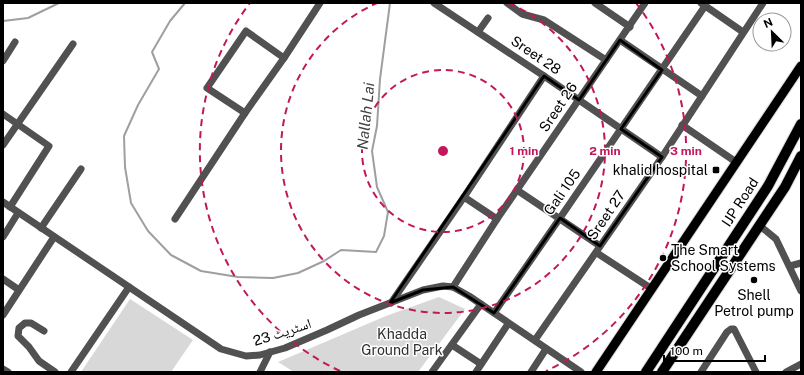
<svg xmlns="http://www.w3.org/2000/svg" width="804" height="375" font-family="'Public Sans','Noto Naskh Arabic',sans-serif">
<rect width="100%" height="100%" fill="#fff"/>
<g fill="#d8d8d8">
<polygon points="439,297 465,309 418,372 294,372 278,362 386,316"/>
<polygon points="130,299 193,340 171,372 81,372"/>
</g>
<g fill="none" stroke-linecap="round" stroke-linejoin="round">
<g stroke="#9f9f9f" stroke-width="2">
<polyline points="185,3 170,21 152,52 159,69 138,105 124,136 125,167 131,203 148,231 171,255 201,271 238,277 273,278 298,273 324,261 341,250 376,252 384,236 388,212 377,187 372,151 377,126 380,79 390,3"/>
<polyline points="3,21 28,18 59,3"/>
</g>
<defs>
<polyline id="major" points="596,372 801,66"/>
<g id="highway">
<polyline points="646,372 768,186 801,124"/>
<polyline points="662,372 785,187 801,156"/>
</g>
</defs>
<use href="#major" stroke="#dbdbdb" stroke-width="11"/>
<use href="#highway" stroke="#dbdbdb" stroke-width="12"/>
<g stroke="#515151" stroke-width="7">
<polyline points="434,3 544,76 662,157"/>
<polyline points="507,3 522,14 544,20 606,60"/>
<polyline points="595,3 630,27"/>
<polyline points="701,3 743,32"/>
<polyline points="478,32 488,18"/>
<polyline points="620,40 702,96"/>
<polyline points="3,61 15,42"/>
<polyline points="245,113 207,88 246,31 284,58"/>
<polyline points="3,114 49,146 10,207"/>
<polyline points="682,125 736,162"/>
<polyline points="3,145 73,44"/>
<polyline points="517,190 600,246"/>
<polyline points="464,197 497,219"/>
<polyline points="3,202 221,349 246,356 260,355 285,348 327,330 359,315 423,290 443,286 453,287 469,296 581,372"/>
<polyline points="175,219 245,113 284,58 320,3"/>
<polyline points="759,225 776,239 801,291"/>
<polyline points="41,228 81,169"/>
<polyline points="3,237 18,213"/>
<polyline points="597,253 652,289"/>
<polyline points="790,266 801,263"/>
<polyline points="3,279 19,290"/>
<polyline points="453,287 497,219 645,3"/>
<polyline points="391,303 464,197 544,76"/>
<polyline points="494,313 560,218 705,6"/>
<polyline points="3,315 54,237"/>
<polyline points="44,331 31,323 25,323 19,328 18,336 29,347 39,361 55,372"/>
<polyline points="535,340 662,157 763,3"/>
<polyline points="452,345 481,364"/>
<polyline points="3,369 8,372"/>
<polyline points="71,372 129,287"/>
<polyline points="260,372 270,352"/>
<polyline points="432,372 481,304"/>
<polyline points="476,372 508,324"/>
<polyline points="531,372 546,349"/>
<polyline points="701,372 727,332 731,329 734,329 756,372"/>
<polyline points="786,372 801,364"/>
</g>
<use href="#major" stroke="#000" stroke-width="9"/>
<use href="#highway" stroke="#000" stroke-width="10"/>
</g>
<path fill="none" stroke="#000" stroke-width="3" stroke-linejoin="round" d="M620,40L662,70L621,129L662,157L600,246L560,218L494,313L453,287L423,290L390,303L544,76L579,100Z"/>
<g fill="none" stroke="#c2185b" stroke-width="2" stroke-dasharray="7 5">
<circle cx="443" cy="151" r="81"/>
<path d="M509 3A162 162 0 1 1 377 3"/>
<path d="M340 371A243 243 0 0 1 250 3M636 3A243 243 0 0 1 546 371"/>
</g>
<g fill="#000" stroke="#fff" stroke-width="1.5">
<rect x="712" y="166" width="8" height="8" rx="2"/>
<circle cx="663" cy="258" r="4"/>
<circle cx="754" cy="280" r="4"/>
</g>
<g text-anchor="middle" stroke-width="3" stroke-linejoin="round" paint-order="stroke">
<g font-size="14" fill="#000" stroke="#fff">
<text transform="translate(536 55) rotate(34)" y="5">Sreet 28</text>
<text transform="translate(558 107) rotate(-56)" y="5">Sreet 26</text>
<text transform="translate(562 192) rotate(-55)" y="5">Gali 105</text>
<text transform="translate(740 202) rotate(-57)" y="5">IJP Road</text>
<text transform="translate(606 215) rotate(-56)" y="5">Sreet 27</text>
<text transform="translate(282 332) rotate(-18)" y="5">اسٹریٹ 23</text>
</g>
<g font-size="14" fill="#000" stroke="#fff" text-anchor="end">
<text x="708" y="175">khalid hospital</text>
<text x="671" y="255" text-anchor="start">The Smart<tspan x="671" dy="16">School Systems</tspan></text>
<text x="754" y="300" text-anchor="middle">Shell<tspan x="754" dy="16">Petrol pump</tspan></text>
</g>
<g font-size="14" fill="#2f2f2f" stroke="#fff">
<text x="402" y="339">Khadda<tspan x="402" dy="16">Ground Park</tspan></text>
</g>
<g font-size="15" font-style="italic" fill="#404040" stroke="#fff">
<text transform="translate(366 116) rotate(-84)" y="5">Nallah Lai</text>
</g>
</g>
<circle cx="443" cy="151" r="6" fill="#c2185b" stroke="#fff" stroke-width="2"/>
<g font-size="12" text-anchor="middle" font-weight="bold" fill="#c2185b" stroke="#fff" stroke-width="3" stroke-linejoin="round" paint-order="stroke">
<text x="524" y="155">1 min</text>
<text x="605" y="155">2 min</text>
<text x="686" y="155">3 min</text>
</g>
<rect width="804" height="375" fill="none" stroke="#000000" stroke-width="8"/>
<g transform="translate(772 32) rotate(336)"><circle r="19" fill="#ffffff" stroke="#999999"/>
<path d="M0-3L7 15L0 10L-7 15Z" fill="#000000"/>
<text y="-6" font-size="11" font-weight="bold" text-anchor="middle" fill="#000000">N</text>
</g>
<path d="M664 355v6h101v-6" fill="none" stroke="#000000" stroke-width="2"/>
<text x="670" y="355" font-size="12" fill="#000000" stroke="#ffffff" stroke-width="3" paint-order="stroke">100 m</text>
</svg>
